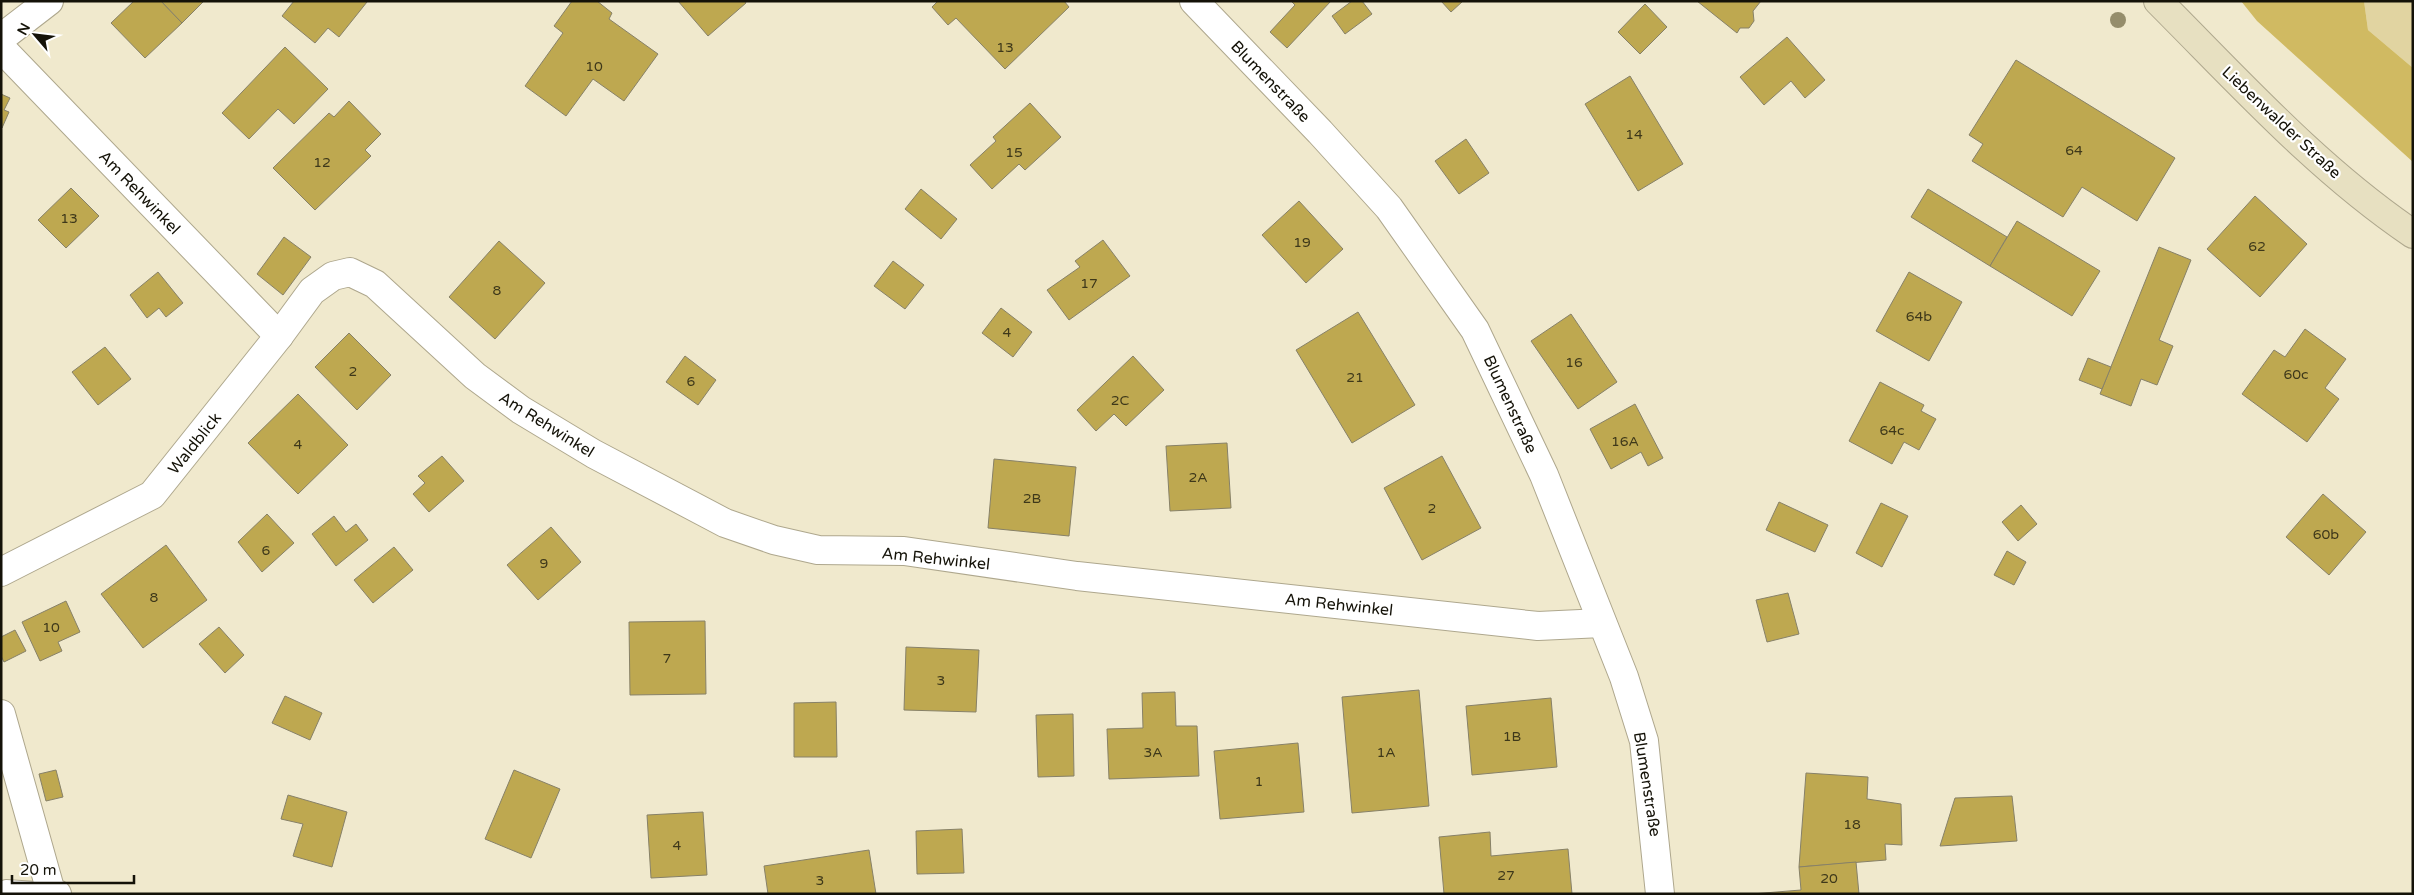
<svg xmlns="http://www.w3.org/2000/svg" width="2414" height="895" font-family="'Varela Round',sans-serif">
<rect width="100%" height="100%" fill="#f0e9cd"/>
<polygon fill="#e1d4a1" points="2364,1 2413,1 2413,68 2368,30"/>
<polygon fill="#d0ba62" points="2241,1 2364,1 2368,30 2413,68 2413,162 2257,21"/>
<g fill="#bea850" stroke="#878168">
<polygon points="134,1 161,1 182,23 145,58 111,23"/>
<polygon points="161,1 204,1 182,23"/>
<polygon points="294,1 366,1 367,2 339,37 328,28 315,43 282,16"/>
<polygon points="572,1 597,1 612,13 609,19 658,54 624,101 593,79 566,116 525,86 563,33 554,26"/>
<polygon points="678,1 745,1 746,3 708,36"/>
<polygon points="938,1 1064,1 1069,7 1005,69 956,18 948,25 932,7"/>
<polygon points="1291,1 1331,1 1287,48 1270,32 1295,5"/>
<polygon points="1352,1 1362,1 1372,14 1345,34 1332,16"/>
<polygon points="1441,1 1463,1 1451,12"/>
<polygon points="1697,1 1761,1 1753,11 1754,21 1749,28 1740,28 1737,33"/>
<polygon points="1645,4 1667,27 1640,54 1618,32"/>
<polygon points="1787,37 1825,80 1805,98 1791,81 1764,105 1740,77"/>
<polygon points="285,47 328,89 294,124 278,109 249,139 222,113"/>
<polygon points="2016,60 2175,158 2137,221 2082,187 2063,217 1972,161 1983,144 1969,135"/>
<polygon points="1630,76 1683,164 1638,191 1585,104"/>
<polygon points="1,94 10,98 4,110 9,112 2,128"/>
<polygon points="349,101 381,134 365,150 371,156 315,210 273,168 329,113 334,117"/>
<polygon points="1030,103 1061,137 1025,170 1019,164 992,189 970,165 996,141 993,137"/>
<polygon points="1466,139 1489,173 1459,194 1435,161"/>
<polygon points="71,188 99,216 66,248 38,220"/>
<polygon points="921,189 957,219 941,239 905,209"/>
<polygon points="1928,189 2007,237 1990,266 1911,217"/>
<polygon points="2255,196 2307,244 2260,297 2207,249"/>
<polygon points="1299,201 1343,249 1306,283 1262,235"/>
<polygon points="2017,221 2100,271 2072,316 1990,266"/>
<polygon points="284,237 311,257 283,295 257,274"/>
<polygon points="1103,240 1130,276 1069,320 1047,290 1080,267 1075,261"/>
<polygon points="499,241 545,283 495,339 449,297"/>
<polygon points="2159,247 2191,260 2159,340 2173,346 2157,385 2141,379 2131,406 2100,394"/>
<polygon points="893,261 924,285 905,309 874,286"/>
<polygon points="158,272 183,303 166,317 159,308 147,318 130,295"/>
<polygon points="1909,272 1962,302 1929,361 1876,331"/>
<polygon points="1001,308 1032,332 1013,357 982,333"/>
<polygon points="1358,312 1415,405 1352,443 1296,350"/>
<polygon points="1571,314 1617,382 1578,409 1531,341"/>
<polygon points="2305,329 2346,359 2325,388 2339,399 2307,442 2242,394 2274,350 2285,357"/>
<polygon points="349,333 391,375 357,410 315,367"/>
<polygon points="105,347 131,379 98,405 72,372"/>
<polygon points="685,356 716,380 698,405 666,382"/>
<polygon points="1133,356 1164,390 1126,426 1114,414 1096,431 1077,410"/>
<polygon points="2088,358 2111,367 2102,389 2079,380"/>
<polygon points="1880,382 1924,405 1921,411 1936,419 1919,450 1904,442 1892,464 1849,441"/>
<polygon points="298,394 348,445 298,494 248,443"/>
<polygon points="1635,404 1663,458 1648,466 1641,452 1611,469 1590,429"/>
<polygon points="1227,443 1231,508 1170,511 1166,446"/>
<polygon points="442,456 464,481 429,512 413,494 425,483 418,476"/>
<polygon points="1442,456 1481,528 1422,560 1384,488"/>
<polygon points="994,459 1076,467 1069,536 988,528"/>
<polygon points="2323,494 2366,532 2329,575 2286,537"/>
<polygon points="1779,502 1828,525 1815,552 1766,530"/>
<polygon points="1881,503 1908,516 1882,567 1856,553"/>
<polygon points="2021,505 2037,524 2018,541 2002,522"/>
<polygon points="267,514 294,543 262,572 238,542"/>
<polygon points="334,516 346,532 356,524 368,540 336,566 312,534"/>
<polygon points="551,527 581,562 538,600 507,565"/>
<polygon points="166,545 207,600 143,648 101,594"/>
<polygon points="394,547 413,570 373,603 354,580"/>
<polygon points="2007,551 2026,562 2014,585 1994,575"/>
<polygon points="1788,593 1799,634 1767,642 1756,600"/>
<polygon points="66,601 80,632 58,642 62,651 40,661 22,622"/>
<polygon points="705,621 706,694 630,695 629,622"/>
<polygon points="219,627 244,655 225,673 199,644"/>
<polygon points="15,630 26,651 4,662 1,656 1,637"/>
<polygon points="906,647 979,650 976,712 904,710"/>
<polygon points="1419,690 1429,806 1352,813 1342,697"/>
<polygon points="1175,692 1176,726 1197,726 1199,776 1109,779 1107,729 1143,728 1142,693"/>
<polygon points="285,696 322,713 310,740 272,723"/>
<polygon points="1551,698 1557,767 1472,775 1466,706"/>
<polygon points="836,702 837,757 794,757 794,703"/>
<polygon points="1073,714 1074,776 1038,777 1036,715"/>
<polygon points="1298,743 1304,812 1220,819 1214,751"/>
<polygon points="56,770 63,797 46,801 39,774"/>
<polygon points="514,770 560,789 531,858 485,839"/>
<polygon points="1806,773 1868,777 1867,799 1901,804 1902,845 1885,844 1886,860 1799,867"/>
<polygon points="288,795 347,812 332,867 293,856 303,824 281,819"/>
<polygon points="2012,796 2017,841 1940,846 1955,798"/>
<polygon points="703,812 707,875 651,878 647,815"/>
<polygon points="962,829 964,873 917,874 916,831"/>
<polygon points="1490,832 1491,856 1568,849 1572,894 1444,894 1439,837"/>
<polygon points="869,850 876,894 768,894 764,866"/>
<polygon points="1856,862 1859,894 1752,894 1801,890 1799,867"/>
</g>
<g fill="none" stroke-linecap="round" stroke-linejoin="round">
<defs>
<polyline id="service" points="1,891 6,889 51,892"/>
<g id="minor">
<polyline points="1194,1 1320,132 1389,208 1475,330 1544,475 1624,677 1644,741 1660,894"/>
<polyline points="1,38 49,1"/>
<polyline points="1,48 279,336"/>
<polyline points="1,572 152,495 279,336 312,291 333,276 350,272 375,284 475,376 521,410 594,454 725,523 774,540 818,550 904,551 1077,576 1538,626 1602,623"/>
<polyline points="1,714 51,892 57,894"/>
</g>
<path id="secondary" d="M2158,1C2239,82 2317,169 2413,234"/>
</defs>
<use href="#service" stroke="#aea78d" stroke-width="20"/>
<use href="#minor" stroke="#aea78d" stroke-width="30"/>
<use href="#secondary" stroke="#aea78d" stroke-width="30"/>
<use href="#service" stroke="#fff" stroke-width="18"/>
<use href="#minor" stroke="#fff" stroke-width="28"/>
<use href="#secondary" stroke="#e7e0c1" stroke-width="28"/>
</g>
<circle fill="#958d6b" cx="2118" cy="20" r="8"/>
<g text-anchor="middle" stroke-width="4.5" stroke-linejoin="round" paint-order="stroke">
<g font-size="14" fill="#3e381a">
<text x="1005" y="52">13</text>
<text x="594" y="71">10</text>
<text x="1634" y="139">14</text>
<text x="2074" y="155">64</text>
<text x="1014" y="157">15</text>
<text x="322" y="167">12</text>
<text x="69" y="223">13</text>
<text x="1302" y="247">19</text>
<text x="2257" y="251">62</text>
<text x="1089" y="288">17</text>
<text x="497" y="295">8</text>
<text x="1919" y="321">64b</text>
<text x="1007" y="337">4</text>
<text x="1574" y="367">16</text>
<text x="353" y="376">2</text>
<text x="2296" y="379">60c</text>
<text x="1355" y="382">21</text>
<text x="691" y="386">6</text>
<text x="1120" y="405">2C</text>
<text x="1892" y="435">64c</text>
<text x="1625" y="446">16A</text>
<text x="298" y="449">4</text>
<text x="1198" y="482">2A</text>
<text x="1032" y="503">2B</text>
<text x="1432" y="513">2</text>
<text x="2326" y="539">60b</text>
<text x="266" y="555">6</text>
<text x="544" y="568">9</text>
<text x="154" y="602">8</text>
<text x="51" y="632">10</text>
<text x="667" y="663">7</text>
<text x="941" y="685">3</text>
<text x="1512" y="741">1B</text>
<text x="1153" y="757">3A</text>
<text x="1386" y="757">1A</text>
<text x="1259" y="786">1</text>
<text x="1852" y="829">18</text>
<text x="677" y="850">4</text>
<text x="1506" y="880">27</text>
<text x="1829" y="883">20</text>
<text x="820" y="885">3</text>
</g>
<g font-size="16" fill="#141208" stroke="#fff">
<text transform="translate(1271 81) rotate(46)" y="6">Blumenstraße</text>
<text transform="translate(2282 122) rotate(43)" y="6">Liebenwalder Straße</text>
<text transform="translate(140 192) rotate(46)" y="6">Am Rehwinkel</text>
<text transform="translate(1511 404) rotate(65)" y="6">Blumenstraße</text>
<text transform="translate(547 424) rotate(32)" y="6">Am Rehwinkel</text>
<text transform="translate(194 443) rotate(-51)" y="6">Waldblick</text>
<text transform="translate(936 558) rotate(6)" y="6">Am Rehwinkel</text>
<text transform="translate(1339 604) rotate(6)" y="6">Am Rehwinkel</text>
<text transform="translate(1648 784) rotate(81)" y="6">Blumenstraße</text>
</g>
</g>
<rect width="2414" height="895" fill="none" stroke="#141208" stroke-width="5"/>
<g transform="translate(35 35) rotate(298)" stroke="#ffffff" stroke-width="4" paint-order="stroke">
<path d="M0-4L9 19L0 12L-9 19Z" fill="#141208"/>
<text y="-8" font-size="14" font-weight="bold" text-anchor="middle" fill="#141208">N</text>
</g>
<path d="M12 875v8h122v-8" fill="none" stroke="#141208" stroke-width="2.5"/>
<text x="20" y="875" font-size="15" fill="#141208" stroke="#ffffff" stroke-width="4" paint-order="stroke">20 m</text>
</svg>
